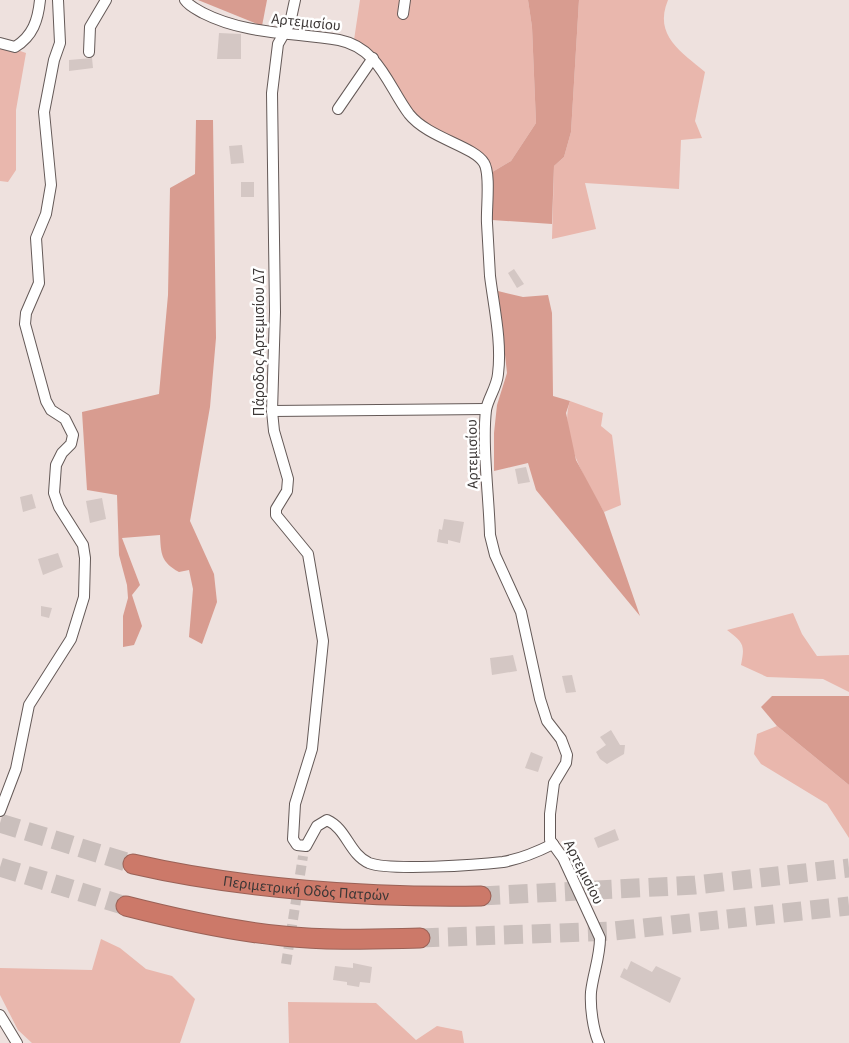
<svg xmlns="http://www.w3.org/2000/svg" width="849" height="1043" font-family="'Source Sans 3',sans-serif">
<rect width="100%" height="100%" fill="#eee1de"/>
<g fill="#e9b7ad">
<polygon points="360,0 528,0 532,27 536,123 511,161 489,174 488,165 426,126 407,105 382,62 354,40"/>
<path d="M579,0H668C653,36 682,52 705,72L695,121L702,138L681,140L679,189L585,183L596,229L552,239L554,166L564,157L571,132Z"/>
<polygon points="0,44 26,53 16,110 16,170 8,182 0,181"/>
<path d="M570,401L603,413L601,426L612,435L621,505L604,512C587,482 558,436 570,401Z"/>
<path d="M793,613L802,634L817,656L849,655V692L823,679L767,677L741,665C745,645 744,643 727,630Z"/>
<polygon points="777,726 849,785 849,838 827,804 761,764 754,754 757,734"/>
<polygon points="101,939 120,948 146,969 172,976 195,999 180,1043 32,1043 18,1030 0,995 0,968 92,970"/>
<polygon points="288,1002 376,1003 416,1040 437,1026 462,1031 464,1043 289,1043"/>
</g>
<g fill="#d89c90">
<polygon points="198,0 267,0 262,26"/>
<polygon points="528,0 579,0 571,132 564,157 554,166 552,224 492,220 489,174 511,161 536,123 532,27"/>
<path d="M196,120H213L216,338L210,407L190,521L214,574L217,602L202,644L189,637L193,589L189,570L179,572C161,562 161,554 160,535L122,538L140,585L132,595L142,626L134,645L123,647V616L128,598L127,585L119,555L117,495L87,490L82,412L159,394L168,295L170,188L195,174Z"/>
<polygon points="498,291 523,297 548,295 552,313 553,396 570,401 566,413 576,460 604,512 640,616 536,490 528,463 494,471 494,433 497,405 507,373"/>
<polygon points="772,696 849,696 849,785 777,726 761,707"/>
</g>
<g fill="#d4c7c4">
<polygon points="219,33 241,34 241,59 217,59"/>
<polygon points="92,58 93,68 69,71 69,60"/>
<polygon points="242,145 244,163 231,164 229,146"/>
<rect x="241" y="182" width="13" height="15"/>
<polygon points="514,269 524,284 517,288 508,273"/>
<polygon points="526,467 530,482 518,484 515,469"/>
<polygon points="32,494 36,508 23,512 20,497"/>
<polygon points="102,498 106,519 90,523 86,501"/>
<polygon points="444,519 464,522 460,543 448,540 448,544 437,542 439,529 442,530"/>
<polygon points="58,553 63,567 43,575 38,559"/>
<polygon points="41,606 52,608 49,618 41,616"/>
<polygon points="513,655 517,671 492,675 490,658"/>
<polygon points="572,675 576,692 566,693 562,676"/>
<polygon points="611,730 620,745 625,745 624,754 607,764 600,759 596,752 606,745 600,737"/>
<polygon points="531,752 543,757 538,772 525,768"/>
<polygon points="615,829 619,840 598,848 594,838"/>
<polygon points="631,961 652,972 656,966 681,978 670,1003 620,977 624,968 627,970"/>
<polygon points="353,963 372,967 370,983 360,982 359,987 347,985 347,982 333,980 335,966 353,968"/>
</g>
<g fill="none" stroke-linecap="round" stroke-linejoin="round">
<polyline stroke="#cabfbc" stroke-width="10" stroke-dasharray="10 5" stroke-linecap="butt" points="286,964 303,856"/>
<g stroke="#cabfbc" stroke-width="19" stroke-dasharray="19 9" stroke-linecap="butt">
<polyline points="0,823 133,864"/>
<polyline points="0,867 126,906"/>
<polyline points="481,896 695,885 849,868"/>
<polyline points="420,938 614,931 849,906"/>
</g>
<defs>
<g id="street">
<path d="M185,0C189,6 196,9 203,13C246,35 293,32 339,40C379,48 388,86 409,114C428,138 474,146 484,163C491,174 486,210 487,223C488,241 489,259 490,276C494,308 502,342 498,374C497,387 488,398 486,410C482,446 489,497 490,535L495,555L521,612L540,699L547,721L561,739L567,755L566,763L554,783L550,814V840L563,858L600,938C600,957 593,974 591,992C590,1007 593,1030 599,1043"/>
<path d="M295,0L290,23L278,44L272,93L275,312L272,411L274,431L288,479L287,491L276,509V515L308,554L323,641L312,749L295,804L293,839L297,845L306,846L317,826L327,820C347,829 349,854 369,863C389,871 478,865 503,862C520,859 537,852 553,844"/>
<polyline points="403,14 405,0"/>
<path d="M0,43L15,47C33,36 38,20 40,0"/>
<polyline points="89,52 90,27 106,0"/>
<polyline points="338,109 373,58"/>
<polyline points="272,411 486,409"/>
<polyline points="0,811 16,769 29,705 71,639 84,597 85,558 83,545 59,507 54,493 56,465 62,453 71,444 73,435 65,419 51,410 46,401 25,324 26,313 39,283 36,238 46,214 51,185 44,112 54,60 60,43 58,0"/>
<polyline points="0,1015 17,1043"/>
</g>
<g id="highway">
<path id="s1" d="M133,864C242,889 369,898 481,896"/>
<path d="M126,906C177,919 231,931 283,936C329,941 374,939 420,938"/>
</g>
</defs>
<use href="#street" stroke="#645957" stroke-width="12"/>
<use href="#highway" stroke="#9a6257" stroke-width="21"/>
<use href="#street" stroke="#fff" stroke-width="10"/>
<use href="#highway" stroke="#cc7969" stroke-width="19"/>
</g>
<g text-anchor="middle" stroke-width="5" stroke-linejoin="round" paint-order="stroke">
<g font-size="15" fill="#3c3736" stroke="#fff">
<text transform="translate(306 22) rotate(6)" y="5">Αρτεμισίου</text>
<text transform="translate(259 342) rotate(-90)" y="5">Πάροδος Αρτεμισίου Δ7</text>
<text transform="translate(472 454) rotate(-91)" y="5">Αρτεμισίου</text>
<text transform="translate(584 872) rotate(63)" y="5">Αρτεμισίου</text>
<text dy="5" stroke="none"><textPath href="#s1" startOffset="175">Περιμετρική Οδός Πατρών</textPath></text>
</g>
</g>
</svg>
